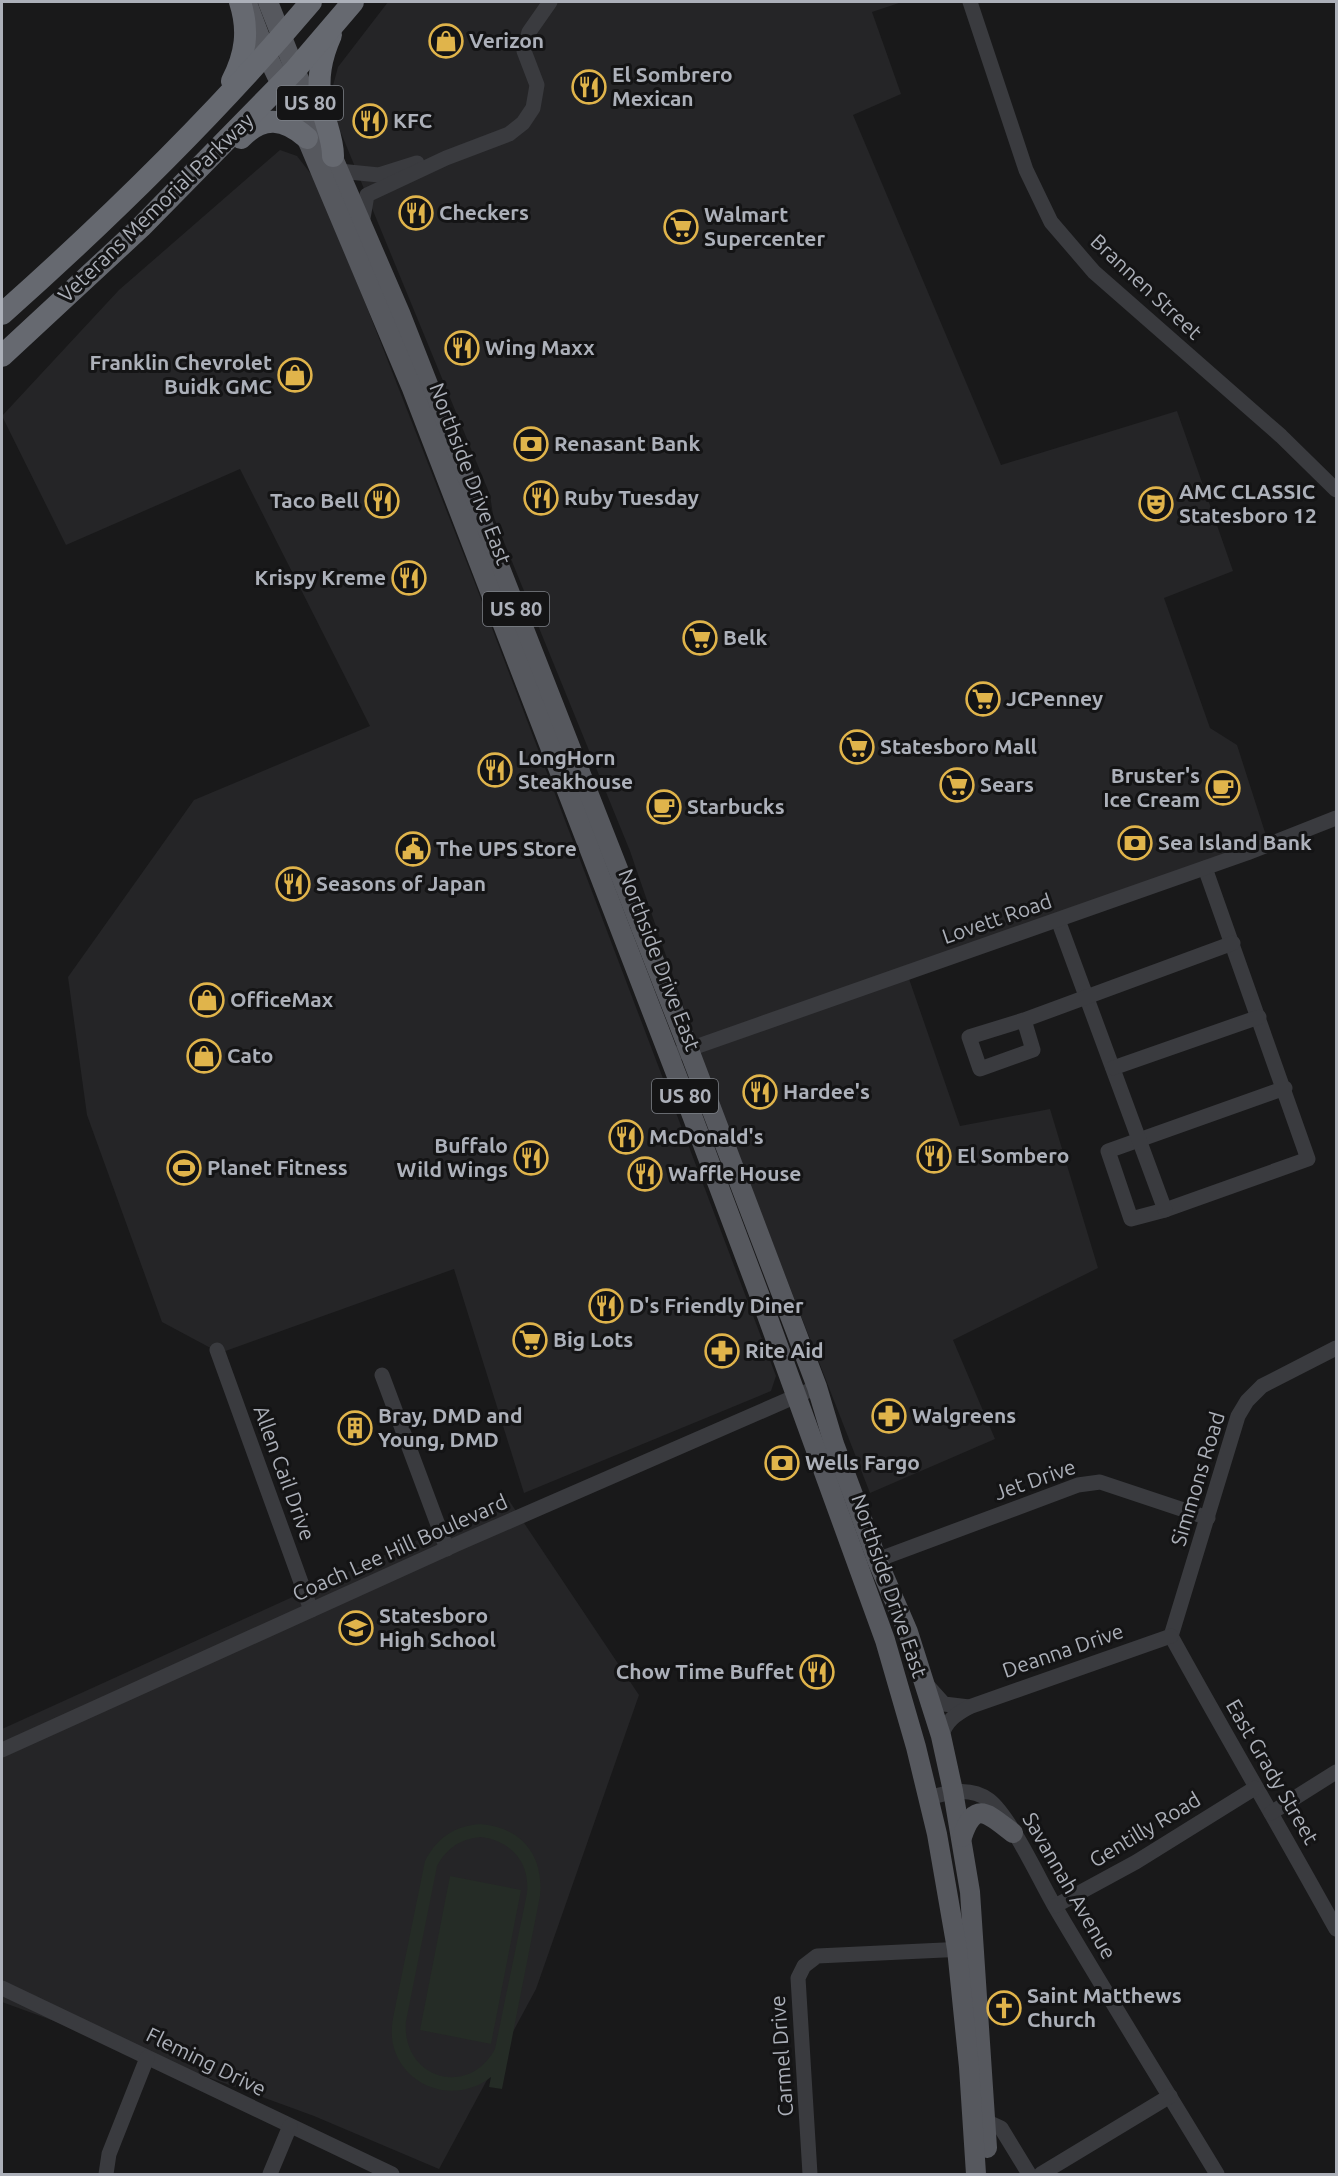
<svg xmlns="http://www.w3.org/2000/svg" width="1338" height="2176" font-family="Ubuntu,sans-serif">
<rect width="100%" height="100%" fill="#19191a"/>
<g fill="#252527">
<polygon points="388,2 902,2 872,12 901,94 853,115 1001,465 1177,411 1233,571 1164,598 1210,728 1237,745 1269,845 907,973 960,1126 1050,1109 1098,1268 953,1340 995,1439 870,1493 706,1072 630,851 493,515 490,495 332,111 331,93 338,67"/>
<polygon points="280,150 297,156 314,178 366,305 476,586 776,1376 771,1391 524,1493 454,1269 220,1353 162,1322 87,1115 68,977 194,800 370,726 240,469 66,545 2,416 119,290"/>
<polygon points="508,1499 639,1695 536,1989 439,2169 314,2116 2,2002 2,1729"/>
</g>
<g fill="#252c26" fill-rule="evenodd">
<path d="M480,1824C521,1827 544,1855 540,1896L502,2089L489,2087L491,2077C460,2102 412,2092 396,2054C391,2042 391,2030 393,2018L425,1861C437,1838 454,1826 480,1824ZM481,1837C511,1841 530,1862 527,1893L495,2049C468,2099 401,2078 406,2021L437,1866C447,1848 460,1839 481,1837Z"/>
<polygon points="450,1876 521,1890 491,2044 420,2030"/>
</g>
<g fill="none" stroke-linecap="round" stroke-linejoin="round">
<g stroke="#3a3b3f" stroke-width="15">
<polyline points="970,2 1026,170 1051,222 1094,272 1281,436 1336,490"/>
<polyline points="339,171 379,175 417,163"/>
<polyline points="362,224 367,195 446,158 509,134 523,123 533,108 537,85 524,51 529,32 550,2"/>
<polyline points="1205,868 1308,1159 1165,1210 1131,1219 1108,1151 1285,1088"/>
<polyline points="1058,920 1165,1210"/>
<polyline points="1024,1020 1033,1050 980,1069 969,1037 1024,1020 1233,943"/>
<polyline points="681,1052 1247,853 1336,818"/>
<polyline points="1113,1068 1259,1017"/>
<polyline points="217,1350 311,1610"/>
<polyline points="382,1375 447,1549"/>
<polyline points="877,1560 1078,1485 1100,1482 1208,1518"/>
<polyline points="1171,1636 1238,1416 1247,1401 1262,1386 1336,1348"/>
<path d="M1171,1636C1225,1734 1282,1831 1336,1929"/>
<polyline points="927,1685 944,1704 969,1707"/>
<path d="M941,1736C947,1720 955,1715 969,1707L1171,1636"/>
<polyline points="2,1750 457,1544 817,1387"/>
<path d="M928,1798C949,1792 970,1786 989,1800C1010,1816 1039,1879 1054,1905C1107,1995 1163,2085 1217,2174"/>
<polyline points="1271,1813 1336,1772"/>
<polyline points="1055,1906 1136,1862 1255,1788"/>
<polyline points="2,1988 392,2174"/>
<polyline points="977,2117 1001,2128 1029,2174"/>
<polyline points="106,2174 109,2154 147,2058"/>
<polyline points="270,2174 290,2126"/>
<polyline points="810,2174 798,1978 804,1966 817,1956 965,1949"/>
<polyline points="1041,2174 1170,2096"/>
</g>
<g stroke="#56585e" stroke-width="20">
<polyline points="268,2 295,70 400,313 689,1050 817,1387 834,1444 855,1500 877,1560 908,1632 941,1736 953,1791 970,1892 987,2148"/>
<polyline points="247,3 266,53 310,146 411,386 690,1110 764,1307 885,1640 916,1747 937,1834 957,1949 969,2067 976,2174"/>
<path d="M962,1837C975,1798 989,1815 1013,1833"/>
</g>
<g stroke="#666970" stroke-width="22">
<path d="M331,35C322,55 317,79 321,100C323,120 333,136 333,156"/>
<path d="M232,81C246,54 249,30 240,2"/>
<path d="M241,138C263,115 284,118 307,138"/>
<path d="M2,314C111,217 217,113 311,2"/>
<polyline points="2,356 141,227 295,70 353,2"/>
</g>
</g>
<defs>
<symbol id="shop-ring" viewBox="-11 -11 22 22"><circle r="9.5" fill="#141415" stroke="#e0b44b" stroke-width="1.5"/><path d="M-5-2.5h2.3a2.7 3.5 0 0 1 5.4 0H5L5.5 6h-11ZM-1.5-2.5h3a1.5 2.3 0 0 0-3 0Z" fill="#e0b44b"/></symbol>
<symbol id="restaurant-ring" viewBox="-11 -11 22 22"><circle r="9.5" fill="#141415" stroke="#e0b44b" stroke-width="1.5"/><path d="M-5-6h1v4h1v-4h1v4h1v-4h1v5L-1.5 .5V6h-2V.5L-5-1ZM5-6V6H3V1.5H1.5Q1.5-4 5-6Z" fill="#e0b44b"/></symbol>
<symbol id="supermarket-ring" viewBox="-11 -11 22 22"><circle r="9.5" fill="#141415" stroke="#e0b44b" stroke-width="1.5"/><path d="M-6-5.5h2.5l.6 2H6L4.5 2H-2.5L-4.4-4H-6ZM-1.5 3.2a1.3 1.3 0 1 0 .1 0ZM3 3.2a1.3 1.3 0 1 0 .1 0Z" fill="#e0b44b"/></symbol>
<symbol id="bank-ring" viewBox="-11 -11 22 22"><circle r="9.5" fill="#141415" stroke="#e0b44b" stroke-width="1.5"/><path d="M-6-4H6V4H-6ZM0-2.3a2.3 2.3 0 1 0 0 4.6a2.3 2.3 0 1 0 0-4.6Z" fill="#e0b44b"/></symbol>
<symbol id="theatre-ring" viewBox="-11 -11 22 22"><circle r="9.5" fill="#141415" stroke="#e0b44b" stroke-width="1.5"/><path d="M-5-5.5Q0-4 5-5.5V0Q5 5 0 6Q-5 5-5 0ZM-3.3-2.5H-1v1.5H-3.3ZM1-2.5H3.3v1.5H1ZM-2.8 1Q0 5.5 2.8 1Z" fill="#e0b44b"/></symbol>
<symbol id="cafe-ring" viewBox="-11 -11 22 22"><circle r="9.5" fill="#141415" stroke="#e0b44b" stroke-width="1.5"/><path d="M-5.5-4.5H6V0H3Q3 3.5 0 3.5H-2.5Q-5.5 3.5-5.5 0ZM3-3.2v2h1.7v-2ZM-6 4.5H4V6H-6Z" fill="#e0b44b"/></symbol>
<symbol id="civic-ring" viewBox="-11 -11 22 22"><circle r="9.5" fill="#141415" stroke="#e0b44b" stroke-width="1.5"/><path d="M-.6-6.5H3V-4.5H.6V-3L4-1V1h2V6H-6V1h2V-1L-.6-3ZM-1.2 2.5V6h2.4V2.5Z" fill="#e0b44b"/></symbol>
<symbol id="stadium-ring" viewBox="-11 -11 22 22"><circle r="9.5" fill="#141415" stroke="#e0b44b" stroke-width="1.5"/><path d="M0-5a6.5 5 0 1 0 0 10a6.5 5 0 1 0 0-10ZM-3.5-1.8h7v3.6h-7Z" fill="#e0b44b"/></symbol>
<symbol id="pharmacy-ring" viewBox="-11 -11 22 22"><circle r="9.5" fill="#141415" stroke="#e0b44b" stroke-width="1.5"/><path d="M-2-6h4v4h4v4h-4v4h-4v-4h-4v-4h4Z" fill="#e0b44b"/></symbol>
<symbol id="building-ring" viewBox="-11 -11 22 22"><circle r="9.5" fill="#141415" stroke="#e0b44b" stroke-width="1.5"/><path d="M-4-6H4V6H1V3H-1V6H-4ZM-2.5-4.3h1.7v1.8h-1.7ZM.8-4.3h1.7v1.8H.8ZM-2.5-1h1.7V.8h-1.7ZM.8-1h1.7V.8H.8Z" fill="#e0b44b"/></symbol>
<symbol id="school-ring" viewBox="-11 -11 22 22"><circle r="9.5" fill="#141415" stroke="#e0b44b" stroke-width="1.5"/><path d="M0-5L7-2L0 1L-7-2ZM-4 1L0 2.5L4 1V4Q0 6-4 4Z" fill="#e0b44b"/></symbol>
<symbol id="church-ring" viewBox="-11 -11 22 22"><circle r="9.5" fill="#141415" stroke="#e0b44b" stroke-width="1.5"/><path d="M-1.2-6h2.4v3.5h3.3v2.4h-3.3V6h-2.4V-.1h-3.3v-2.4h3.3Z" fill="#e0b44b"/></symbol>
</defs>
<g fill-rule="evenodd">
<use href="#shop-ring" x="427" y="22" width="38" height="38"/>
<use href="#restaurant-ring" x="570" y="68" width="38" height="38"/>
<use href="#restaurant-ring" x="351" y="102" width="38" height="38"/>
<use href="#restaurant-ring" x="397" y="194" width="38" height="38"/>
<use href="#supermarket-ring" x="662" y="208" width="38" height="38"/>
<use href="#restaurant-ring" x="443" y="329" width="38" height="38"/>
<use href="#shop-ring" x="276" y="356" width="38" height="38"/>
<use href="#bank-ring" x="512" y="425" width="38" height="38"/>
<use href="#restaurant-ring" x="522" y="479" width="38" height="38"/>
<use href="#restaurant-ring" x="363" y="482" width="38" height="38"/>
<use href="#theatre-ring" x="1137" y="485" width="38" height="38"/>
<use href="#restaurant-ring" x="390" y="559" width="38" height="38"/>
<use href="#supermarket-ring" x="681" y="619" width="38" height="38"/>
<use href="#supermarket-ring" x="964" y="680" width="38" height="38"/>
<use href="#supermarket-ring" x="838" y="728" width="38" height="38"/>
<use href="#restaurant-ring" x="476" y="751" width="38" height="38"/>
<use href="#supermarket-ring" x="938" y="766" width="38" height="38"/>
<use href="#cafe-ring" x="1204" y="769" width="38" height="38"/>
<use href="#cafe-ring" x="645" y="788" width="38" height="38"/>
<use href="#bank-ring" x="1116" y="824" width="38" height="38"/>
<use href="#civic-ring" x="394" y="830" width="38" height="38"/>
<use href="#restaurant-ring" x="274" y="865" width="38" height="38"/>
<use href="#shop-ring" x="188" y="981" width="38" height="38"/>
<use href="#shop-ring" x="185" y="1037" width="38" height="38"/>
<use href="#restaurant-ring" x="741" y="1073" width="38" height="38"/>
<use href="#restaurant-ring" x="607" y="1118" width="38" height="38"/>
<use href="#restaurant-ring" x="915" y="1137" width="38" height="38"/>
<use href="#restaurant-ring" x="512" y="1139" width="38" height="38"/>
<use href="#stadium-ring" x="165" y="1149" width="38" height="38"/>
<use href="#restaurant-ring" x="626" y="1155" width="38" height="38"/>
<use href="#restaurant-ring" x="587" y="1287" width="38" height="38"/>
<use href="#supermarket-ring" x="511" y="1321" width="38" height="38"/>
<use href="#pharmacy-ring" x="703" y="1332" width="38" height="38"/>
<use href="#pharmacy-ring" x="870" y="1397" width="38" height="38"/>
<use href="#building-ring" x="336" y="1409" width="38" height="38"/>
<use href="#bank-ring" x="763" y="1444" width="38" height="38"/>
<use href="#school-ring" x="337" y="1609" width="38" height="38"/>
<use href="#restaurant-ring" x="798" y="1653" width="38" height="38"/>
<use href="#church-ring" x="985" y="1989" width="38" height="38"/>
</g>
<g text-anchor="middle" stroke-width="6" stroke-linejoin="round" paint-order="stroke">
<g fill="#141415" stroke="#7e8188" stroke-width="1.5">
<rect x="277" y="86" width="66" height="34" rx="4.5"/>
<rect x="483" y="592" width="66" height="34" rx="4.5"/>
<rect x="652" y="1079" width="66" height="34" rx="4.5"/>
</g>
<g font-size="20" font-weight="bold" fill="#acb0b9">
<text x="310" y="110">US 80</text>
<text x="516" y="616">US 80</text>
<text x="685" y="1103">US 80</text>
</g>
<g font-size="21" font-weight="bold" fill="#acb0b9" stroke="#141415" text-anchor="start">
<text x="469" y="48">Verizon</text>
<text x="612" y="82">El Sombrero<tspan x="612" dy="24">Mexican</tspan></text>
<text x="393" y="128">KFC</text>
<text x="439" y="220">Checkers</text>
<text x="704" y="222">Walmart<tspan x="704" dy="24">Supercenter</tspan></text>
<text x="485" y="355">Wing Maxx</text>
<text x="272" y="370" text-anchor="end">Franklin Chevrolet<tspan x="272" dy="24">Buidk GMC</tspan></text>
<text x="554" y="451">Renasant Bank</text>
<text x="1179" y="499">AMC CLASSIC<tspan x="1179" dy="24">Statesboro 12</tspan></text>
<text x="564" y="505">Ruby Tuesday</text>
<text x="359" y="508" text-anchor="end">Taco Bell</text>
<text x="386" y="585" text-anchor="end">Krispy Kreme</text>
<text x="723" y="645">Belk</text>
<text x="1006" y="706">JCPenney</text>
<text x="880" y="754">Statesboro Mall</text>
<text x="518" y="765">LongHorn<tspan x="518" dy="24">Steakhouse</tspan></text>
<text x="1200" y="783" text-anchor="end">Bruster's<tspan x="1200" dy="24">Ice Cream</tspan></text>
<text x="980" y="792">Sears</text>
<text x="687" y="814">Starbucks</text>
<text x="1158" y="850">Sea Island Bank</text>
<text x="436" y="856">The UPS Store</text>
<text x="316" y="891">Seasons of Japan</text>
<text x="230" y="1007">OfficeMax</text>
<text x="227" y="1063">Cato</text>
<text x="783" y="1099">Hardee's</text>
<text x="649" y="1144">McDonald's</text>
<text x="508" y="1153" text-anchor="end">Buffalo<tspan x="508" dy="24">Wild Wings</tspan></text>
<text x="957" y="1163">El Sombero</text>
<text x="207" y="1175">Planet Fitness</text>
<text x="668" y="1181">Waffle House</text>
<text x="629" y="1313">D's Friendly Diner</text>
<text x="553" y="1347">Big Lots</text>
<text x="745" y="1358">Rite Aid</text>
<text x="378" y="1423">Bray, DMD and<tspan x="378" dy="24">Young, DMD</tspan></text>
<text x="912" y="1423">Walgreens</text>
<text x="805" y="1470">Wells Fargo</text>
<text x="379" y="1623">Statesboro<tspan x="379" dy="24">High School</tspan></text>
<text x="794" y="1679" text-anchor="end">Chow Time Buffet</text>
<text x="1027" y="2003">Saint Matthews<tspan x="1027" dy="24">Church</tspan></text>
</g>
<g font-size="21" fill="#acb0b9" stroke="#141415">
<text transform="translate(156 208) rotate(-44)" y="7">Veterans Memorial Parkway</text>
<text transform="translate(1146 287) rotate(43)" y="7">Brannen Street</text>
<text transform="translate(470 474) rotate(69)" y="7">Northside Drive East</text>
<text transform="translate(997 919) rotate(-19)" y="7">Lovett Road</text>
<text transform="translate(659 960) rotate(69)" y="7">Northside Drive East</text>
<text transform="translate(284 1473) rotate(70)" y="7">Allen Cail Drive</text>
<text transform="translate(1198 1479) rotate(-73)" y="7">Simmons Road</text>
<text transform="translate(1035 1480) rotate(-19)" y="7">Jet Drive</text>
<text transform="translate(400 1548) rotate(-24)" y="7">Coach Lee Hill Boulevard</text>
<text transform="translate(889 1586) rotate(71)" y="7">Northside Drive East</text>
<text transform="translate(1063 1651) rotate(-19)" y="7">Deanna Drive</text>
<text transform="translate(1272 1772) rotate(60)" y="7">East Grady Street</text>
<text transform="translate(1145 1830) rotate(-31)" y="7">Gentilly Road</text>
<text transform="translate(1069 1886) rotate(60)" y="7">Savannah Avenue</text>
<text transform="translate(782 2056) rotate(-94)" y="7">Carmel Drive</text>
<text transform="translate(206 2062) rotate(26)" y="7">Fleming Drive</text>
</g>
</g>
<rect width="1338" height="2176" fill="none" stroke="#acb0b9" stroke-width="6"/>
</svg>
